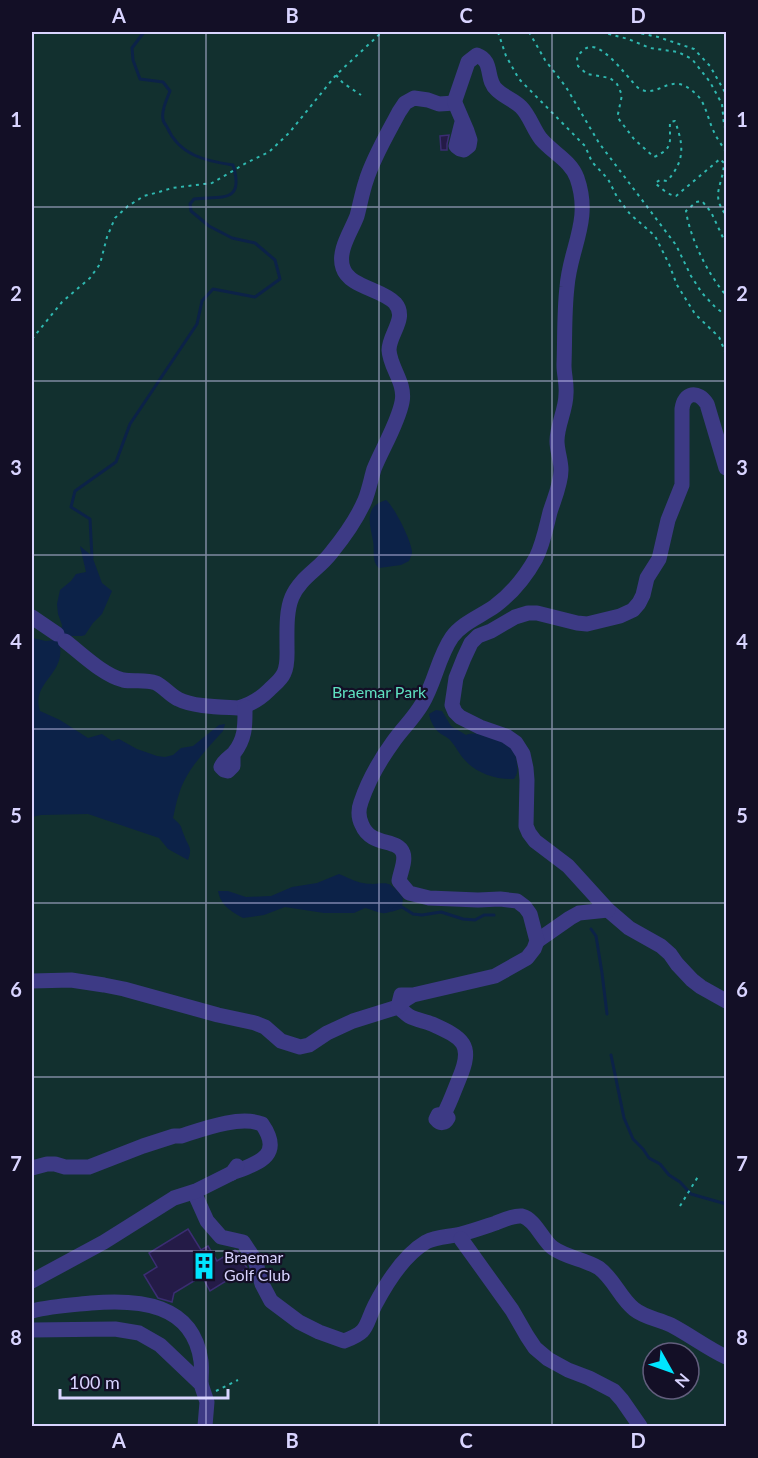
<svg xmlns="http://www.w3.org/2000/svg" width="758" height="1458" font-family="Lato,sans-serif">
<rect width="100%" height="100%" fill="#130f26"/>
<path fill="#12302f" fill-rule="evenodd" d="M32,32H726V1426H32ZM653,1353H689V1389H653Z"/>
<g fill="#0c2248">
<path d="M386,500C394,506 412,542 412,552C412,554 410,559 409,561L401,565L379,568C371,561 375,550 373,541C370,524 363,507 386,500Z"/>
<path d="M80,546L92,556L102,583L112,591L102,614L93,623L85,635L82,636H65L59,642C68,674 30,682 40,711L60,720L88,738L102,734L112,741L119,739L137,749L157,756L165,757L173,755L181,748L193,746L219,725L225,724L223,731C206,750 186,770 179,794C176,802 175,810 173,818C183,827 180,825 184,835C188,847 193,846 188,860L168,849L159,838L88,814L41,815L32,817V638L46,641L55,640L61,633L62,625L58,614L57,604L60,590L71,581L76,574L86,572Z"/>
<path d="M436,710L442,711L451,726L466,735C473,732 481,734 489,737C507,743 516,746 517,765C518,772 517,774 514,779C496,780 475,773 463,758C458,752 455,745 449,739C447,737 444,736 441,734C435,730 430,721 429,714Z"/>
<path d="M339,874C347,877 355,882 363,883C385,887 386,875 403,898L402,907C397,909 391,912 386,913C380,914 371,909 365,908L354,913H324L285,907L264,915L243,918C231,911 221,906 218,891H228L246,897L271,896L292,887L317,883Z"/>
</g>
<g fill="none" stroke-linecap="round" stroke-linejoin="round">
<g stroke="#0c2248" stroke-width="3">
<path d="M92,558L90,519L71,507L75,491L116,462L130,424L197,324L202,301L213,289L255,297L280,279L275,260L255,243L232,238L209,226L191,211L190,204L194,199C221,196 245,204 233,165C205,161 179,155 167,127C165,124 163,122 163,119C161,110 167,99 170,91L163,82L140,79L133,60L132,48L144,32"/>
<polyline points="390,908 392,910 402,907 413,914 422,915 441,912 463,919 475,920 484,915 494,915"/>
<polyline points="591,929 596,936 602,973 607,1014"/>
<polyline points="611,1055 624,1118 633,1139 643,1149 649,1158 660,1164 669,1175 680,1182 691,1194 726,1204"/>
</g>
</g>
<g fill="#241b47" stroke="#3b2d73" stroke-width="1.5">
<polygon points="449,135 447,144 447,150 441,150 440,136"/>
<polygon points="188,1229 201,1250 208,1246 217,1261 235,1250 237,1251 247,1268 210,1291 202,1276 174,1293 172,1302 158,1298 144,1275 157,1267 149,1253"/>
</g>
<g fill="none" stroke-linecap="round" stroke-linejoin="round">
<g stroke="#2fb8b0" stroke-width="2" stroke-dasharray="3 4.5" stroke-linecap="butt">
<polyline points="498,32 506,56 519,79 585,146 592,162 608,179 617,197 630,214 655,236 669,264 677,285 695,314 719,337 726,354"/>
<polyline points="529,32 545,60 566,87 599,143 676,245 691,276 702,293 716,308 726,315"/>
<polyline points="601,32 628,39 650,48 678,52 692,59 710,82 722,104 724,125 726,130"/>
<polyline points="634,32 658,37 694,49 710,66 726,94"/>
<polyline points="336,75 343,83 361,95"/>
<path d="M726,152C722,145 717,139 714,132C708,120 706,103 696,94C670,69 660,99 640,89C636,87 633,82 630,79C622,70 603,46 591,47C585,47 581,52 577,57L578,66L587,74L610,78L617,84L622,95L618,114V118L634,139L654,157C675,148 669,141 670,122L675,121C684,146 685,161 667,181L660,180L655,183C661,188 668,195 676,196L720,159L724,163C723,186 710,194 726,215"/>
<path d="M726,244L711,212L702,201L696,202L686,211C690,238 708,275 726,295"/>
<polyline points="32,339 62,302 90,278 100,264 107,237 115,218 128,206 144,196 159,192 172,188 212,183 248,162 269,152 289,133 336,75 382,32"/>
<polyline points="680,1206 699,1175"/>
<polyline points="216,1391 238,1380"/>
</g>
<g stroke="#3d3a85" stroke-width="15">
<path d="M726,468L707,404C698,390 684,392 682,409V485L668,520L659,559L647,578L643,595L639,603L633,610L620,616L587,624L577,623L537,613H528L515,617L491,631L478,636L471,643L464,658L456,678L452,705L455,712L460,717L480,727L506,736L516,743L523,754L526,768L527,780L526,826L529,833L535,841L568,866L608,910L629,928L661,946L670,954L677,964L692,980L701,987L726,1001"/>
<polyline points="32,617 57,634"/>
<path d="M65,641C82,654 103,675 123,680C134,682 145,679 156,683C164,687 170,695 178,699C193,707 221,707 238,708C250,705 260,699 269,690C274,685 281,680 284,673C288,665 287,655 287,646C287,631 286,611 292,597C300,578 319,569 331,553C344,537 357,519 365,500C369,490 371,479 374,469C382,449 398,423 402,402C406,383 390,368 389,350C389,334 408,318 395,303C382,289 349,287 343,268C337,251 351,232 357,216C360,205 362,193 366,181C373,158 388,133 399,112L405,103L414,98L428,100L439,104L455,103"/>
<path d="M233,754V766L228,771L224,770L221,767C224,760 229,758 234,753C246,738 245,724 245,707"/>
<polyline points="537,941 570,918 579,913 608,910"/>
<path d="M32,981L71,980L104,985L124,989L218,1015L255,1023L265,1027L281,1041L300,1047L309,1045L327,1033L353,1021L398,1007C402,1010 406,1014 409,1016C416,1020 425,1021 432,1024C463,1038 474,1044 459,1079C454,1091 450,1103 444,1114L438,1115L436,1119C440,1124 445,1124 448,1118L446,1115L444,1114"/>
<path d="M413,995L405,1000L398,1007L401,995H413L495,976L527,958L534,949L537,941L530,914L525,907L517,901L500,899L478,900L429,898L409,893L399,881C400,873 406,861 403,853C398,838 371,847 362,825C358,817 358,810 361,802C368,781 380,760 393,742C402,729 414,718 422,704C435,683 438,657 452,637C462,623 481,616 495,606C511,594 526,576 536,558C543,544 546,528 550,512C554,499 561,484 561,470C561,460 557,451 557,441C557,425 566,410 566,394C567,384 564,375 564,365C565,339 564,313 567,287C570,247 592,221 577,178C571,161 553,153 541,139C533,129 530,116 521,107C514,100 504,97 497,90C485,80 494,61 477,55L468,62L455,100V103L467,131L470,140L469,146L464,150L460,149L456,146L462,122"/>
<path d="M32,1168L47,1164H55L65,1167H89L143,1146L174,1136H181C203,1129 240,1115 262,1124C284,1156 258,1163 232,1173"/>
<path d="M194,1192L207,1221L221,1237L243,1242L255,1260L262,1284L271,1301L299,1322L319,1332L344,1341C370,1331 364,1327 375,1305C386,1284 404,1255 426,1242C437,1236 449,1237 461,1234C473,1231 484,1227 496,1223C503,1220 514,1215 522,1216C535,1219 543,1241 553,1248C567,1258 585,1259 599,1268C614,1279 620,1298 634,1309C645,1318 659,1319 671,1325C690,1335 707,1348 726,1357"/>
<polyline points="461,1239 512,1310 527,1336 535,1348 548,1359 568,1370 589,1378 614,1391 622,1400 640,1426"/>
<polyline points="32,1281 104,1242 174,1198 196,1191 232,1173 237,1166"/>
<path d="M32,1311C51,1306 71,1305 91,1303C138,1299 193,1303 201,1361C202,1369 201,1377 201,1384"/>
<polyline points="32,1330 115,1329 139,1333 160,1345 201,1384 207,1402 205,1426"/>
</g>
</g>
<path fill="none" stroke="#d9d4ff" stroke-width="1.5" stroke-opacity="0.55" d="M206,32V1426M379,32V1426M552,32V1426M32,207H726M32,381H726M32,555H726M32,729H726M32,903H726M32,1077H726M32,1251H726"/>
<defs>
<symbol id="building-bare" viewBox="-9 -9 18 18"><path d="M-4-6H4V6H1V3H-1V6H-4ZM-2.5-4.3h1.7v1.8h-1.7ZM.8-4.3h1.7v1.8H.8ZM-2.5-1h1.7V.8h-1.7ZM.8-1h1.7V.8H.8Z" fill="#00e5ff" stroke="#130f26" stroke-width="2.5" paint-order="stroke"/></symbol>
</defs>
<g fill-rule="evenodd">
<use href="#building-bare" x="185" y="1247" width="38" height="38"/>
</g>
<g text-anchor="middle" stroke-width="4.5" stroke-linejoin="round" paint-order="stroke">
<g font-size="16" fill="#5fe0c0" stroke="#130f26">
<text x="379" y="698">Braemar Park</text>
</g>
<g font-size="16" fill="#d9d4ff" stroke="#130f26" text-anchor="start">
<text x="224" y="1263">Braemar<tspan x="224" dy="18">Golf Club</tspan></text>
</g>
</g>
<rect width="758" height="1458" fill="none" stroke="#130f26" stroke-width="66"/>
<g transform="translate(671 1371) rotate(130)"><circle r="28" fill="#130f26" stroke="#625e7d" stroke-width="1.5"/>
<path d="M0-4.5L10 22L0 15L-10 22Z" fill="#00e5ff"/>
<text y="-9" font-size="16" font-weight="bold" text-anchor="middle" fill="#d9d4ff">N</text>
</g>
<path d="M60 1389v9h168v-9" fill="none" stroke="#d9d4ff" stroke-width="3"/>
<text x="69" y="1389" font-size="18" fill="#d9d4ff" stroke="#130f26" stroke-width="4.5" paint-order="stroke">100 m</text>
<rect x="33" y="33" width="692" height="1392" fill="none" stroke="#d9d4ff" stroke-width="2"/>
<g font-size="20" text-anchor="middle" font-weight="bold" fill="#d9d4ff">
<text x="119" y="23">A</text>
<text x="292" y="23">B</text>
<text x="466" y="23">C</text>
<text x="638" y="23">D</text>
<text x="16" y="127">1</text>
<text x="742" y="127">1</text>
<text x="16" y="301">2</text>
<text x="742" y="301">2</text>
<text x="16" y="475">3</text>
<text x="742" y="475">3</text>
<text x="16" y="649">4</text>
<text x="742" y="649">4</text>
<text x="16" y="823">5</text>
<text x="742" y="823">5</text>
<text x="16" y="997">6</text>
<text x="742" y="997">6</text>
<text x="16" y="1171">7</text>
<text x="742" y="1171">7</text>
<text x="16" y="1345">8</text>
<text x="742" y="1345">8</text>
<text x="119" y="1448">A</text>
<text x="292" y="1448">B</text>
<text x="466" y="1448">C</text>
<text x="638" y="1448">D</text>
</g>
</svg>
